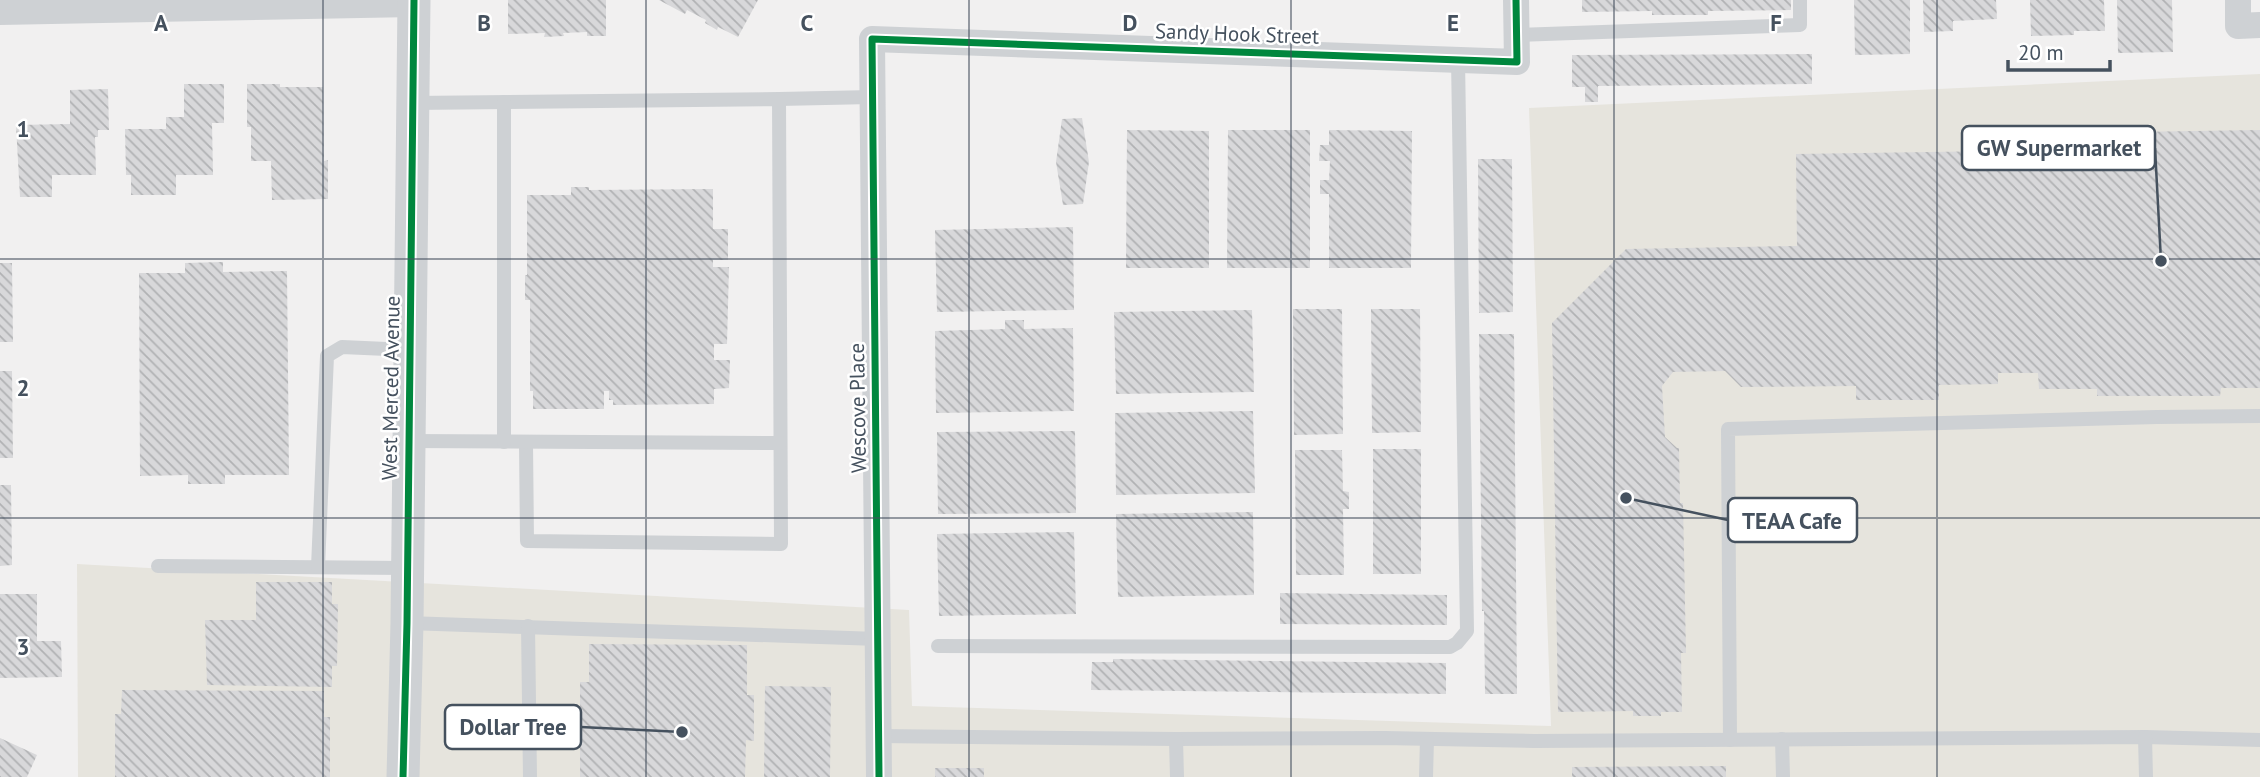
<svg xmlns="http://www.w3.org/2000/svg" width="2260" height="777" font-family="'PT Sans',sans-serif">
<defs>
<pattern id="building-back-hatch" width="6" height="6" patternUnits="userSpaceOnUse" patternTransform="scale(1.75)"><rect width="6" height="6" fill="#d8d8da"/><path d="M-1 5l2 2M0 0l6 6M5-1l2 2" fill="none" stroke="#b1b2b4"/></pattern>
</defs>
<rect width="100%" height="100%" fill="#f1f0f0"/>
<polygon fill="#e6e4dd" points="2260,74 2260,777 78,777 77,564 909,610 912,706 1551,726 1529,108"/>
<g fill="url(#building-back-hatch)">
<polygon points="508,0 606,0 606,36 587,36 587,32 563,33 564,36 544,37 545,33 508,34"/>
<polygon points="659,0 758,0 738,37 718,27 717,30 705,23 706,20 687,10 685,14"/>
<polygon points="1582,0 1791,0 1791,10 1708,11 1708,15 1652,15 1652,11 1582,12"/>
<polygon points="1854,0 1910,0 1910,54 1855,55"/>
<polygon points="1923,0 1996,0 1997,19 1953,21 1953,31 1924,32"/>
<polygon points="2030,0 2104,0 2105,31 2074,31 2074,35 2031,36"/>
<polygon points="2117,0 2172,0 2173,52 2118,53"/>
<polygon points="1812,54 1812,84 1598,86 1598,102 1585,102 1585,87 1572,87 1572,55"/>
<polygon points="184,84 224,84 224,123 212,123 213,175 176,175 176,195 131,195 131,175 126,175 125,129 166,129 166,117 184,117"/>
<polygon points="247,84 280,84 280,87 323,87 324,161 328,160 328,199 272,200 271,161 251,161 251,127 247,127"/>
<polygon points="108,89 109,130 98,130 98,137 95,137 96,175 52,175 52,197 20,197 16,125 70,124 70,90"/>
<polygon points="1082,118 1089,162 1083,204 1063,205 1056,162 1062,119"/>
<polygon points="1127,130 1209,131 1209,268 1126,268"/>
<polygon points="1228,130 1310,130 1310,268 1227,268"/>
<polygon points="1329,130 1412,131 1411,268 1329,268 1329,194 1320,194 1320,180 1329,180 1330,161 1319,161 1320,145 1329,145"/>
<polygon points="2260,130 2260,388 2221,388 2220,396 2097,396 2097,389 2039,389 2038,373 1998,373 1998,384 1939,385 1939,400 1856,400 1856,386 1741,387 1725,371 1673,372 1662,386 1665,437 1677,448 1679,448 1680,503 1683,503 1686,653 1681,653 1682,712 1661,712 1661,716 1633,716 1633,711 1558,712 1552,323 1626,249 1797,246 1796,154 1996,151 1996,134"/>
<polygon points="1478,159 1512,159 1513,312 1479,313"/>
<polygon points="571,187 589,187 589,190 713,189 713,229 728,229 728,260 713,260 713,267 729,267 727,344 714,344 714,360 730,360 729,388 714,389 714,404 613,405 613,400 609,400 609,391 604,391 604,409 533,409 533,391 530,391 530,300 525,300 525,275 527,275 527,195 571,195"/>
<polygon points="1073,227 1074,310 937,312 935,230"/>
<polygon points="223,262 223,272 287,271 289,475 225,475 225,484 188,484 188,475 140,476 139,273 185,273 185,263"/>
<polygon points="0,263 12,263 13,342 0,342"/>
<polygon points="1293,309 1342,309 1343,434 1294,435"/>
<polygon points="1371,309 1420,309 1421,432 1372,433"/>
<polygon points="1252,310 1254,392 1116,394 1114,312"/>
<polygon points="1005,320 1024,320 1024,329 1073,328 1074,411 936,413 935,331 1005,329"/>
<polygon points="1479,334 1514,334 1517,694 1485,694 1484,611 1482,611"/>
<polygon points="0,371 12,371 13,458 0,458"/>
<polygon points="1253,411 1255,493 1116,495 1115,413"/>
<polygon points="1075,431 1076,513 938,514 937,432"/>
<rect x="1373" y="449" width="48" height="125"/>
<polygon points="1295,450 1342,450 1343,491 1349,492 1349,509 1343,509 1344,575 1296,575"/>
<polygon points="0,485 11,485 12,565 0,566"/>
<polygon points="1253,512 1254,595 1118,597 1116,514"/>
<polygon points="1074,532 1076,614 939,616 937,534"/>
<polygon points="256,582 332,582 332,604 338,604 337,666 332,666 332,687 207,685 205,620 256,620"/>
<polygon points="1280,593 1447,595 1447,625 1280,624"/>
<polygon points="0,594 37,594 37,641 61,641 62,677 0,678"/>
<polygon points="589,644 747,645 747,695 754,695 754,741 746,740 745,777 580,777 580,682 589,682"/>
<polygon points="1113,659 1446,663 1446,694 1091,690 1092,662 1113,662"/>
<polygon points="765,686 831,687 830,777 764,777"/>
<polygon points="122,690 324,691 324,717 330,717 330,777 115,777 115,714 121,714"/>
<polygon points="0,738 37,755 27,777 0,777"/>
<polygon points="1726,766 1726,777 1572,777 1572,767"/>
<rect x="935" y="768" width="49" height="9"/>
</g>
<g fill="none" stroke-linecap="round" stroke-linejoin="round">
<g stroke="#ced1d4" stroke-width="14">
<polyline points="1516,35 1800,25 1800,0"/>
<polyline points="779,99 872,97"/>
<polyline points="412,103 779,99 781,544 527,541 526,443"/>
<polyline points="408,441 780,443"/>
<polyline points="504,442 504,102"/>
<polyline points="158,566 406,568"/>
<polyline points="318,567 327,356 342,347 409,350"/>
<polyline points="407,623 878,639"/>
<polyline points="528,626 530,777"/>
<polyline points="938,646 1450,647 1457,643 1467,631 1458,59"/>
<polyline points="878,736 1176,739 1384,738 1534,741 2145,737 2260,740"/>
<polyline points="2145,737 2146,777"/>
<polyline points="1176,739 1177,777"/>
<polyline points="1782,739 1783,777"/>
<polyline points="1730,740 1728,429 2157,417 2260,416"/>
<polyline points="1426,777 1427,739"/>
</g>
<g stroke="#ced1d4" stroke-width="26">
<polyline points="2238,0 2238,26 2260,25"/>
<polyline points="0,12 414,4"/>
<polyline points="879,777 872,39 1517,62 1516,0"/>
</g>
<polyline stroke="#ced1d4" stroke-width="33" points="403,777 407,623 414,0"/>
<defs>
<g id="cycleway">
<polyline points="403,777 407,623 414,0"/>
<polyline points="879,777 872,39 1517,62 1516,0"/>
</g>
</defs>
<use href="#cycleway" stroke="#fff" stroke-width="11"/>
<use href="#cycleway" stroke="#00873e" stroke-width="7"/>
</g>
<path fill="none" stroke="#45515e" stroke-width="2" stroke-opacity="0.55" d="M323,0V777M646,0V777M969,0V777M1291,0V777M1614,0V777M1937,0V777M0,259H2260M0,518H2260"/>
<g text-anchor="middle" stroke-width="5" stroke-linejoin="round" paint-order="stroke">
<g font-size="21" fill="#45515e" stroke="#fff">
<text transform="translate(1237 34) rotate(2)" y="7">Sandy Hook Street</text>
<text transform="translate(391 388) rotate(-89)" y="7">West Merced Avenue</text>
<text transform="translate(858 408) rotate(-91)" y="7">Wescove Place</text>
</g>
</g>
<g font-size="23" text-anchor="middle" font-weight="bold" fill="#45515e" stroke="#fff" stroke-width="5" stroke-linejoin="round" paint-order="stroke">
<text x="161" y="31">A</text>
<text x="484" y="31">B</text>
<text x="807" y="31">C</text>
<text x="1130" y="31">D</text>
<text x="1453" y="31">E</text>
<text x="1776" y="31">F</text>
<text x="23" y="137">1</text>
<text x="23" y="396">2</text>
<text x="23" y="655">3</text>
</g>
<path fill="none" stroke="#45515e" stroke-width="2.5" d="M2161 261L2155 148M1626 498L1728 520M682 732L581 727"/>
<g fill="#45515e" stroke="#fff" stroke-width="2.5">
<circle cx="2161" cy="261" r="7"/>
<circle cx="1626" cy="498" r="7"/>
<circle cx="682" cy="732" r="7"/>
</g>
<g fill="#fff" stroke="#45515e" stroke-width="2.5">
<rect x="1962" y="126" width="193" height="44" rx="7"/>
<rect x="1728" y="498" width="129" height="44" rx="7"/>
<rect x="445" y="705" width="136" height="44" rx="7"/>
</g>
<g font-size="23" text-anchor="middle" font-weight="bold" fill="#45515e">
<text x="2059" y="156">GW Supermarket</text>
<text x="1792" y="529">TEAA Cafe</text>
<text x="513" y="735">Dollar Tree</text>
</g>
<path d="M2008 60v10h102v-10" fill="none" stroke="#45515e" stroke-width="3.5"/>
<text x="2018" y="60" font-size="21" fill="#45515e" stroke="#ffffff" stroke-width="5" paint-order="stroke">20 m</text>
</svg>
